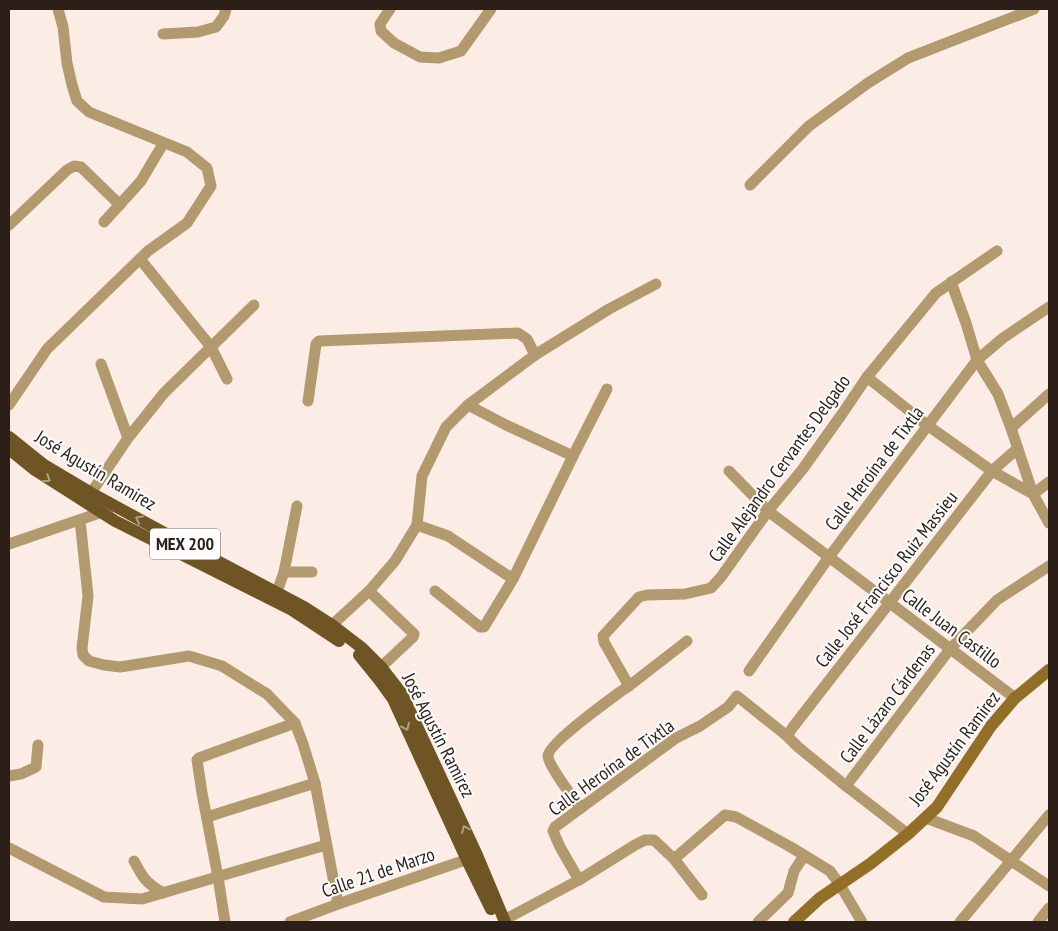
<svg xmlns="http://www.w3.org/2000/svg" width="1058" height="931" font-family="'PT Sans Narrow',sans-serif">
<rect width="100%" height="100%" fill="#fbede5"/>
<g fill="none" stroke-linecap="round" stroke-linejoin="round">
<g stroke="#b2996e" stroke-width="11">
<polyline points="390,9 380,24 381,31 394,43 420,57 439,58 461,51 491,9"/>
<polyline points="163,34 198,32 216,27 224,16 226,9"/>
<polyline points="750,185 809,126 868,83 908,58 1034,9"/>
<polyline points="104,222 141,181 163,144"/>
<polyline points="9,225 67,170 74,166 81,167 120,205"/>
<polyline points="140,259 211,347 227,379"/>
<polyline points="951,282 966,323 977,360 998,394 1011,428 1033,494 1049,523"/>
<polyline points="101,364 128,438"/>
<polyline points="867,377 927,425 992,471 1033,494 1049,482"/>
<polyline points="308,401 316,344 319,341 518,333 527,339 535,355"/>
<polyline points="9,405 47,349 148,251 187,223 211,186 207,168 187,152 89,112 77,101 72,85 67,63 63,27 58,9"/>
<polyline points="1011,428 1049,394"/>
<polyline points="573,456 607,389"/>
<polyline points="729,471 768,511 890,603 1015,698"/>
<polyline points="91,493 128,438 164,393 254,305"/>
<polyline points="80,520 88,596 82,648 83,655 89,661 104,665 120,667 189,656 222,666 267,694 295,723 303,744 315,783 338,904"/>
<polyline points="417,525 448,536 513,579"/>
<polyline points="9,544 108,510"/>
<polyline points="284,572 312,572"/>
<polyline points="369,591 414,634 413,637 381,667"/>
<polyline points="435,591 480,627 484,627 513,579 573,456 506,425 468,405"/>
<polyline points="277,592 284,572 297,506"/>
<polyline points="328,630 332,625 369,591 395,561 417,525 422,476 446,427 468,405 535,355 609,309 656,284"/>
<polyline points="749,671 829,557 977,360 1003,338 1049,307"/>
<polyline points="629,686 604,642 603,636 639,597 647,595 685,594 711,588 721,577 768,511 802,470 842,414 867,377 936,293 997,251"/>
<polyline points="787,736 793,727 992,471 1017,449"/>
<polyline points="9,776 21,774 36,767 38,745"/>
<polyline points="846,786 950,649 997,600 1049,566"/>
<path d="M581,808C574,799 548,765 548,756C548,744 608,701 620,692L629,686L687,641"/>
<polyline points="207,817 315,783"/>
<polyline points="926,818 974,836 1049,886"/>
<polyline points="9,848 104,897 142,899 326,845"/>
<polyline points="674,859 725,815 736,817 789,846 830,871 840,885 862,922"/>
<path d="M134,861C143,878 146,883 163,893"/>
<polyline points="579,880 560,847 553,831 555,827 676,738 700,726 728,707 737,696 787,736 798,747 846,786 908,834"/>
<polyline points="504,920 579,880 635,845 645,840 654,840 674,859 702,895"/>
<polyline points="225,922 218,877 202,793 197,760 199,758 295,723"/>
<polyline points="290,922 338,904 474,857"/>
<polyline points="758,922 788,893 794,871 804,856"/>
<polyline points="960,922 1049,815"/>
<polyline points="1038,922 1049,908"/>
</g>
<polyline stroke="#936e27" stroke-width="12" points="794,922 820,898 870,864 908,834 937,807 991,726 1015,698 1049,670"/>
<g stroke="#6f5424" stroke-width="12">
<polyline points="9,437 44,465 91,493 170,536 304,607 332,625 362,648 381,667 402,694 477,855 505,922"/>
<polyline points="9,449 35,470 115,521 292,610 339,641"/>
<polyline points="359,655 380,681 393,699 467,860 491,909"/>
</g>
</g>
<defs><path id="oneway-chevron" d="M-2-3.5L2.5 0L-2 3.5" fill="none" stroke-width="1.6" stroke-linecap="round" stroke-linejoin="round" transform="scale(1.25)"/></defs>
<g stroke="#afa086">
<use href="#oneway-chevron" transform="translate(47 479) rotate(33)"/>
<use href="#oneway-chevron" transform="translate(139 519) rotate(-151)"/>
<use href="#oneway-chevron" transform="translate(406 727) rotate(66)"/>
<use href="#oneway-chevron" transform="translate(465 829) rotate(-115)"/>
</g>
<g text-anchor="middle" stroke-width="4" stroke-linejoin="round" paint-order="stroke">
<rect fill="#fdfdfd" stroke="#6b625d" stroke-width="1" x="150" y="528.5" width="70" height="31" rx="4"/>
<g font-size="18" font-weight="bold" fill="#2c1f18">
<text x="185" y="550">MEX 200</text>
</g>
<g font-size="19" fill="#2c1f18" stroke="#fdfdfd">
<text transform="translate(779 468) rotate(-54)" y="7">Calle Alejandro Cervantes Delgado</text>
<text transform="translate(874 468) rotate(-53)" y="7">Calle Heroína de Tixtla</text>
<text transform="translate(96 470) rotate(31)" y="7">José Agustín Ramirez</text>
<text transform="translate(886 579) rotate(-52)" y="7">Calle José Francisco Ruiz Massieu</text>
<text transform="translate(952 628) rotate(37)" y="7">Calle Juan Castillo</text>
<text transform="translate(887 703) rotate(-53)" y="7">Calle Lázaro Cárdenas</text>
<text transform="translate(439 735) rotate(63)" y="7">José Agustín Ramirez</text>
<text transform="translate(954 748) rotate(-53)" y="7">José Agustín Ramirez</text>
<text transform="translate(611 767) rotate(-36)" y="7">Calle Heroína de Tixtla</text>
<text transform="translate(378 872) rotate(-19)" y="7">Calle 21 de Marzo</text>
</g>
</g>
<rect width="1058" height="931" fill="none" stroke="#2c1f18" stroke-width="20"/>
</svg>
